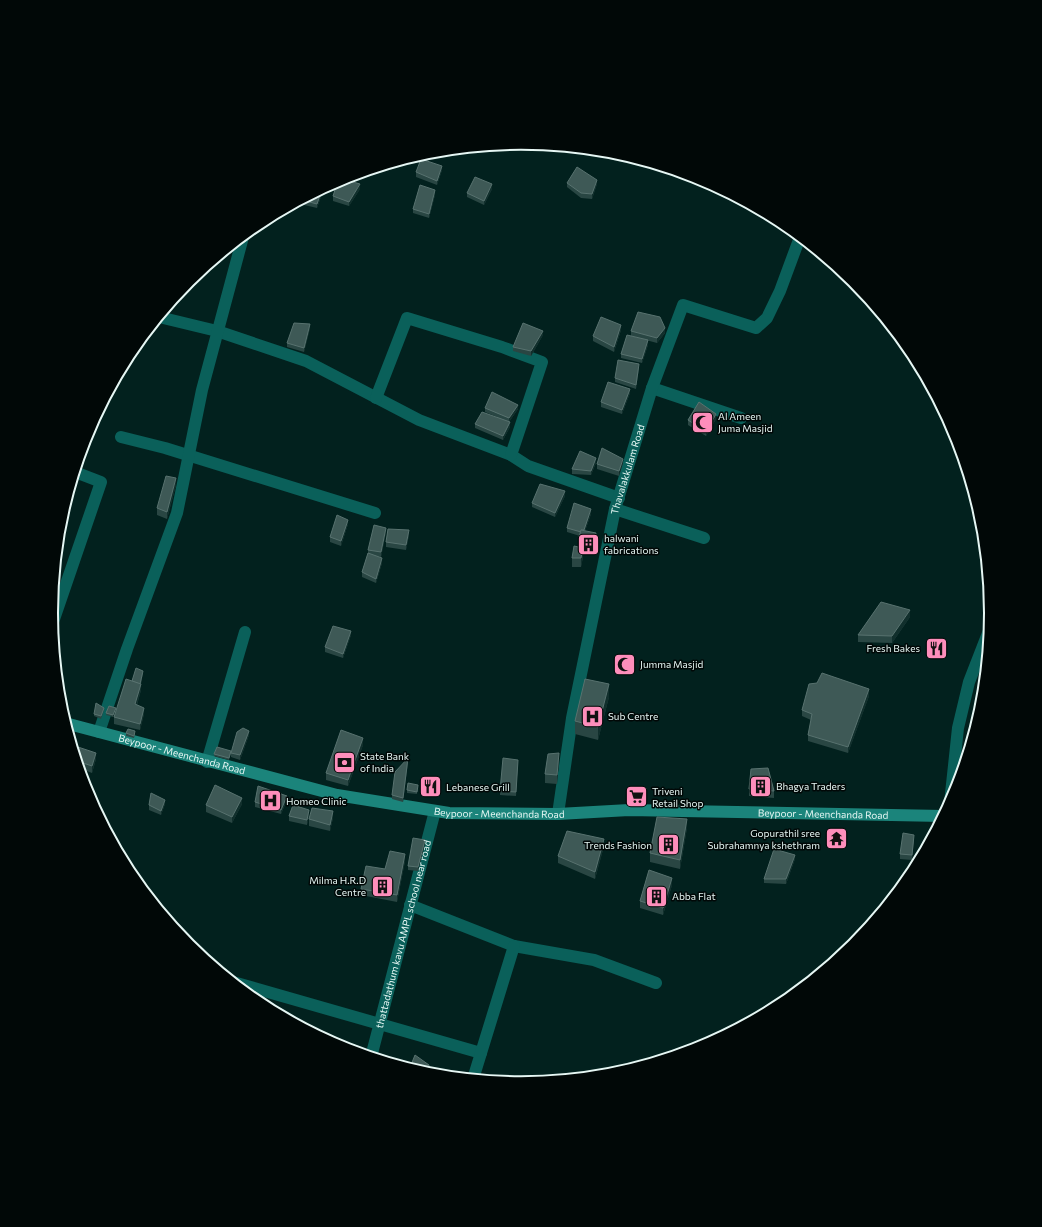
<svg xmlns="http://www.w3.org/2000/svg" width="1042" height="1227" font-family="Commissioner,sans-serif">
<rect width="100%" height="100%" fill="#02211e"/>
<g fill="none" stroke-linecap="round" stroke-linejoin="round">
<g stroke="#0a605a" stroke-width="12">
<polyline points="159,317 217,331 306,361 419,420 511,455 528,466 619,498"/>
<polyline points="652,388 741,418"/>
<polyline points="376,398 407,318 502,347 542,362 511,455"/>
<polyline points="121,437 165,448 375,513"/>
<polyline points="615,509 704,538"/>
<polyline points="52,625 101,482 75,472"/>
<polyline points="99,732 127,649 177,513 202,390 243,237"/>
<polyline points="207,762 245,632"/>
<polyline points="950,803 958,728 969,682 990,628"/>
<path id="s1" d="M558,814L572,718L615,509L652,388L683,305L756,328L767,318L780,291L800,237"/>
<polyline points="410,905 514,946 594,960 656,983"/>
<polyline points="233,982 481,1053"/>
<path id="s2" d="M371,1057L435,811"/>
<polyline points="473,1079 514,946"/>
</g>
<path stroke="#1b847b" stroke-width="12" id="s3" d="M65,723L337,795L449,813L558,814L629,810L943,816"/>
</g>
<g fill="#294643">
<polygon points="442,170 437,185 416,177 416,172"/>
<polygon points="567,183 597,184 592,199 581,198 567,187"/>
<polygon points="324,188 317,208 300,204 300,201"/>
<polygon points="360,189 349,206 333,201 333,196"/>
<polygon points="492,189 484,205 467,197 467,193"/>
<polygon points="435,195 429,218 413,213 413,209"/>
<polygon points="310,328 304,352 287,347 287,343"/>
<polygon points="621,330 614,352 593,341 593,336"/>
<polygon points="631,331 665,333 657,343 631,336"/>
<polygon points="543,335 531,356 513,351 513,347"/>
<polygon points="648,345 642,363 621,358 621,354"/>
<polygon points="639,368 636,389 615,382 615,378"/>
<polygon points="630,393 622,414 601,407 601,402"/>
<polygon points="485,408 518,409 509,422 510,427 503,440 475,428 475,424 497,417 485,412"/>
<polygon points="716,419 706,436 688,425 688,420"/>
<polygon points="596,463 591,475 572,474 572,469"/>
<polygon points="623,463 619,476 597,469 597,464"/>
<polygon points="176,485 167,519 157,515 157,508"/>
<polygon points="565,496 555,517 532,507 532,503"/>
<polygon points="591,514 585,531 596,542 594,550 579,546 580,536 567,532 567,528"/>
<polygon points="348,524 341,546 330,542 330,537"/>
<polygon points="386,532 381,557 375,556 382,563 376,583 362,577 362,572 368,553 368,550"/>
<polygon points="409,535 406,550 386,547 386,542"/>
<polygon points="583,557 581,567 572,567 572,558"/>
<polygon points="910,617 892,643 858,642 858,635"/>
<polygon points="351,635 343,658 325,652 325,647"/>
<polygon points="143,673 141,684 141,690 137,705 144,714 140,730 114,724 114,717 132,681"/>
<polygon points="869,696 848,753 808,741 808,735 811,720 802,716 802,710"/>
<polygon points="609,697 598,740 575,734 575,721"/>
<polygon points="116,708 113,717 106,715 106,713"/>
<polygon points="104,710 101,719 94,716 94,714"/>
<polygon points="126,733 135,734 134,738 126,736"/>
<polygon points="249,735 240,760 231,757 231,753"/>
<polygon points="72,745 96,759 92,773 79,768"/>
<polygon points="363,745 348,786 326,780 326,773"/>
<polygon points="231,753 229,760 214,756 214,754"/>
<polygon points="518,760 516,796 500,795 500,791"/>
<polygon points="408,762 403,802 392,799 392,795"/>
<polygon points="559,762 557,784 545,783 545,774"/>
<polygon points="418,787 417,794 407,793 407,790"/>
<polygon points="749,789 774,791 774,798 749,796"/>
<polygon points="646,793 645,802 628,803 628,799"/>
<polygon points="287,800 281,814 255,807 255,802"/>
<polygon points="165,804 161,815 149,810 149,805"/>
<polygon points="242,804 232,823 206,812 206,805"/>
<polygon points="309,815 307,825 289,821 289,816"/>
<polygon points="333,818 330,831 309,826 309,819"/>
<polygon points="687,828 680,869 650,862 650,853"/>
<polygon points="914,839 912,860 900,859 900,854"/>
<polygon points="425,844 418,871 408,870 408,866"/>
<polygon points="604,846 595,879 558,863 558,856"/>
<polygon points="795,859 786,884 764,883 764,879"/>
<polygon points="405,861 397,902 361,895 361,889 385,869"/>
<polygon points="672,885 663,915 640,908 640,901"/>
</g>
<g fill="#112f2c">
<polygon points="442,166 442,170 437,185 437,181"/>
<polygon points="597,180 597,184 592,199 592,194"/>
<polygon points="360,184 360,189 349,206 349,202"/>
<polygon points="492,184 492,189 484,205 484,201"/>
<polygon points="324,188 317,208 317,204 322,189"/>
<polygon points="435,190 435,195 429,218 429,214"/>
<polygon points="310,324 310,328 304,352 304,348"/>
<polygon points="621,325 621,330 614,352 614,347"/>
<polygon points="665,328 665,333 657,343 657,338"/>
<polygon points="543,331 543,335 531,356 531,351"/>
<polygon points="648,340 648,345 642,363 642,359"/>
<polygon points="639,364 639,368 636,389 636,385"/>
<polygon points="630,389 630,393 622,414 622,410"/>
<polygon points="518,405 518,409 509,422 509,418"/>
<polygon points="716,414 716,419 706,436 706,432"/>
<polygon points="510,422 510,427 503,440 503,436"/>
<polygon points="596,458 596,463 591,475 591,471"/>
<polygon points="623,459 623,463 619,476 619,471"/>
<polygon points="176,478 176,485 167,519 167,512"/>
<polygon points="565,491 565,496 555,517 555,513"/>
<polygon points="591,509 591,514 583,537 583,533"/>
<polygon points="348,520 348,524 341,546 341,541"/>
<polygon points="386,528 386,532 381,557 381,552"/>
<polygon points="409,530 409,535 406,550 406,545"/>
<polygon points="596,533 596,542 594,550 594,542"/>
<polygon points="583,548 583,557 581,567 581,558"/>
<polygon points="382,558 382,563 376,583 376,579"/>
<polygon points="910,610 910,617 892,643 892,636"/>
<polygon points="351,631 351,635 343,658 343,654"/>
<polygon points="143,671 140,685 141,684 141,690 135,711 135,704"/>
<polygon points="609,684 609,697 598,740 598,727"/>
<polygon points="869,689 869,696 848,753 848,747"/>
<polygon points="144,708 144,714 140,730 140,724"/>
<polygon points="249,731 249,735 240,760 240,755"/>
<polygon points="363,738 363,745 348,786 348,780"/>
<polygon points="96,753 96,759 92,773 92,766"/>
<polygon points="559,753 559,762 557,784 557,775"/>
<polygon points="408,758 408,762 403,802 403,798"/>
<polygon points="287,796 287,800 281,814 281,810"/>
<polygon points="242,798 242,804 232,823 232,817"/>
<polygon points="165,800 165,804 161,815 161,811"/>
<polygon points="309,810 309,815 307,825 307,820"/>
<polygon points="333,811 333,818 330,831 330,825"/>
<polygon points="687,819 687,828 680,869 680,860"/>
<polygon points="604,839 604,846 595,879 595,872"/>
<polygon points="425,840 425,844 418,871 418,867"/>
<polygon points="405,854 405,861 397,902 397,895"/>
<polygon points="795,855 795,859 786,884 786,879"/>
<polygon points="672,878 672,885 663,915 663,908"/>
</g>
<g fill="#3e5956" stroke="#58726f">
<polygon points="421,159 442,166 437,181 416,172"/>
<polygon points="577,167 597,180 592,194 581,193 567,183"/>
<polygon points="475,177 492,184 484,201 467,193"/>
<polygon points="341,179 343,179 360,184 349,202 333,196 338,181"/>
<polygon points="420,185 435,190 429,214 413,209"/>
<polygon points="322,189 317,204 302,200"/>
<polygon points="638,312 660,317 665,328 657,338 631,331"/>
<polygon points="601,317 621,325 614,347 593,336"/>
<polygon points="294,323 310,324 304,348 287,343"/>
<polygon points="523,323 543,331 531,351 513,347"/>
<polygon points="627,335 648,340 642,359 621,354"/>
<polygon points="618,360 639,364 636,385 615,378"/>
<polygon points="608,382 630,389 622,410 601,402"/>
<polygon points="492,392 518,405 509,418 485,408"/>
<polygon points="699,402 716,414 706,432 688,420"/>
<polygon points="482,412 510,422 503,436 475,424"/>
<polygon points="602,448 623,459 619,471 597,464"/>
<polygon points="580,451 596,458 591,471 572,469"/>
<polygon points="166,476 176,478 167,512 157,508"/>
<polygon points="540,484 565,491 555,513 532,503"/>
<polygon points="574,503 591,509 584,530 581,530 581,532 567,528"/>
<polygon points="337,515 348,520 341,541 330,537"/>
<polygon points="374,525 386,528 381,552 368,550"/>
<polygon points="388,529 409,530 406,545 386,542"/>
<polygon points="581,530 596,533 594,542 579,537"/>
<polygon points="574,546 583,548 581,558 572,558"/>
<polygon points="368,553 382,558 376,579 362,572"/>
<polygon points="881,602 910,610 892,636 858,635"/>
<polygon points="333,626 351,631 343,654 325,647"/>
<polygon points="136,668 143,671 140,684 132,681"/>
<polygon points="822,673 869,689 848,747 808,735 812,714 802,710 809,684 817,683"/>
<polygon points="126,679 141,684 135,704 144,708 140,724 114,717"/>
<polygon points="585,679 609,684 598,727 575,721"/>
<polygon points="96,703 104,708 101,716 94,714"/>
<polygon points="109,706 116,708 113,715 106,713"/>
<polygon points="243,728 249,731 240,755 231,753 237,732"/>
<polygon points="128,729 135,731 134,736 126,733"/>
<polygon points="341,730 363,738 348,780 326,773"/>
<polygon points="72,745 96,753 92,766 77,761"/>
<polygon points="217,747 231,751 229,758 214,754"/>
<polygon points="559,753 557,775 545,774 548,754"/>
<polygon points="408,758 403,798 392,795 395,772"/>
<polygon points="503,758 518,760 516,792 500,791"/>
<polygon points="768,768 774,791 749,789 751,769"/>
<polygon points="408,783 418,785 417,792 407,790"/>
<polygon points="215,785 242,798 232,817 206,805"/>
<polygon points="258,786 287,796 281,810 255,802"/>
<polygon points="629,787 646,788 645,797 628,799"/>
<polygon points="151,793 165,800 161,811 149,805"/>
<polygon points="293,805 309,810 307,820 289,816"/>
<polygon points="312,808 333,811 330,825 309,819"/>
<polygon points="657,817 687,819 680,860 650,853"/>
<polygon points="567,831 604,839 595,872 558,856"/>
<polygon points="903,833 914,835 912,855 900,854"/>
<polygon points="413,838 425,840 418,867 408,866"/>
<polygon points="774,849 795,855 786,879 764,879"/>
<polygon points="390,851 405,854 397,895 361,889 366,866 385,869"/>
<polygon points="649,870 672,878 663,908 640,901"/>
<polygon points="415,1055 429,1065 428,1074 411,1069 411,1065"/>
</g>
<defs>
<symbol id="mosque-square" viewBox="-11 -11 22 22"><rect x="-9" y="-9" width="18" height="18" rx="4" fill="#fe8ebb" stroke="#010807"/><path d="M3.5-4.9A6 6 0 1 0 3.5 4.9A5 5 0 1 1 3.5-4.9Z" fill="#111"/></symbol>
<symbol id="building-square" viewBox="-11 -11 22 22"><rect x="-9" y="-9" width="18" height="18" rx="4" fill="#fe8ebb" stroke="#010807"/><path d="M-4-6H4V6H1V3H-1V6H-4ZM-2.5-4.3h1.7v1.8h-1.7ZM.8-4.3h1.7v1.8H.8ZM-2.5-1h1.7V.8h-1.7ZM.8-1h1.7V.8H.8Z" fill="#111"/></symbol>
<symbol id="restaurant-square" viewBox="-11 -11 22 22"><rect x="-9" y="-9" width="18" height="18" rx="4" fill="#fe8ebb" stroke="#010807"/><path d="M-5-6h1v4h1v-4h1v4h1v-4h1v5L-1.5 .5V6h-2V.5L-5-1ZM5-6V6H3V1.5H1.5Q1.5-4 5-6Z" fill="#111"/></symbol>
<symbol id="hospital-square" viewBox="-11 -11 22 22"><rect x="-9" y="-9" width="18" height="18" rx="4" fill="#fe8ebb" stroke="#010807"/><path d="M-5-5h3v3.5h4V-5h3V5h-3V1.5h-4V5h-3Z" fill="#111"/></symbol>
<symbol id="bank-square" viewBox="-11 -11 22 22"><rect x="-9" y="-9" width="18" height="18" rx="4" fill="#fe8ebb" stroke="#010807"/><path d="M-6-4H6V4H-6ZM0-2.3a2.3 2.3 0 1 0 0 4.6a2.3 2.3 0 1 0 0-4.6Z" fill="#111"/></symbol>
<symbol id="supermarket-square" viewBox="-11 -11 22 22"><rect x="-9" y="-9" width="18" height="18" rx="4" fill="#fe8ebb" stroke="#010807"/><path d="M-6-5.5h2.5l.6 2H6L4.5 2H-2.5L-4.4-4H-6ZM-1.5 3.2a1.3 1.3 0 1 0 .1 0ZM3 3.2a1.3 1.3 0 1 0 .1 0Z" fill="#111"/></symbol>
<symbol id="temple-square" viewBox="-11 -11 22 22"><rect x="-9" y="-9" width="18" height="18" rx="4" fill="#fe8ebb" stroke="#010807"/><path d="M0-6L5-2H3V0L6.5 2.5H4V6H1.5V3h-3V6H-4V2.5H-6.5L-3 0V-2H-5Z" fill="#111"/></symbol>
</defs>
<g fill-rule="evenodd">
<use href="#mosque-square" x="690" y="410" width="25" height="25"/>
<use href="#building-square" x="576" y="532" width="25" height="25"/>
<use href="#restaurant-square" x="924" y="636" width="25" height="25"/>
<use href="#mosque-square" x="612" y="652" width="25" height="25"/>
<use href="#hospital-square" x="580" y="704" width="25" height="25"/>
<use href="#bank-square" x="332" y="750" width="25" height="25"/>
<use href="#building-square" x="748" y="774" width="25" height="25"/>
<use href="#restaurant-square" x="418" y="774" width="25" height="25"/>
<use href="#supermarket-square" x="624" y="784" width="25" height="25"/>
<use href="#hospital-square" x="258" y="788" width="25" height="25"/>
<use href="#temple-square" x="824" y="826" width="25" height="25"/>
<use href="#building-square" x="656" y="832" width="25" height="25"/>
<use href="#building-square" x="370" y="874" width="25" height="25"/>
<use href="#building-square" x="644" y="884" width="25" height="25"/>
</g>
<g text-anchor="middle" stroke-width="3" stroke-linejoin="round" paint-order="stroke">
<g font-size="10" fill="#e6f7f4" stroke="#010807" text-anchor="start">
<text x="718" y="420">Al Ameen<tspan x="718" dy="12">Juma Masjid</tspan></text>
<text x="604" y="542">halwani<tspan x="604" dy="12">fabrications</tspan></text>
<text x="920" y="652" text-anchor="end">Fresh Bakes</text>
<text x="640" y="668">Jumma Masjid</text>
<text x="608" y="720">Sub Centre</text>
<text x="360" y="760">State Bank<tspan x="360" dy="12">of India</tspan></text>
<text x="776" y="790">Bhagya Traders</text>
<text x="446" y="791">Lebanese Grill</text>
<text x="652" y="795">Triveni<tspan x="652" dy="12">Retail Shop</tspan></text>
<text x="286" y="805">Homeo Clinic</text>
<text x="820" y="837" text-anchor="end">Gopurathil sree<tspan x="820" dy="12">Subrahamnya kshethram</tspan></text>
<text x="652" y="849" text-anchor="end">Trends Fashion</text>
<text x="366" y="884" text-anchor="end">Milma H.R.D<tspan x="366" dy="12">Centre</tspan></text>
<text x="672" y="900">Abba Flat</text>
</g>
<g font-size="10" fill="#e6f7f4" stroke="#010807">
<text dy="4" stroke="none"><textPath href="#s1" startOffset="352">Thavalakkulam Road</textPath></text>
<text dy="4" stroke="none"><textPath href="#s3" startOffset="121">Beypoor - Meenchanda Road</textPath></text>
<text dy="4" stroke="none"><textPath href="#s3" startOffset="445">Beypoor - Meenchanda Road</textPath></text>
<text dy="4" stroke="none"><textPath href="#s3" startOffset="769">Beypoor - Meenchanda Road</textPath></text>
<text dy="4" stroke="none"><textPath href="#s2" startOffset="127">thattadathum kavu AMPL school near road</textPath></text>
</g>
</g>
<path d="M0 0H1042V1227H0ZM58 613a463 463 0 1 1 926 0a463 463 0 1 1-926 0Z" fill="#010807" fill-rule="evenodd"/>
<path fill="none" stroke="#e6f7f4" stroke-width="2" d="M58 613a463 463 0 1 1 926 0a463 463 0 1 1-926 0Z"/>
</svg>
